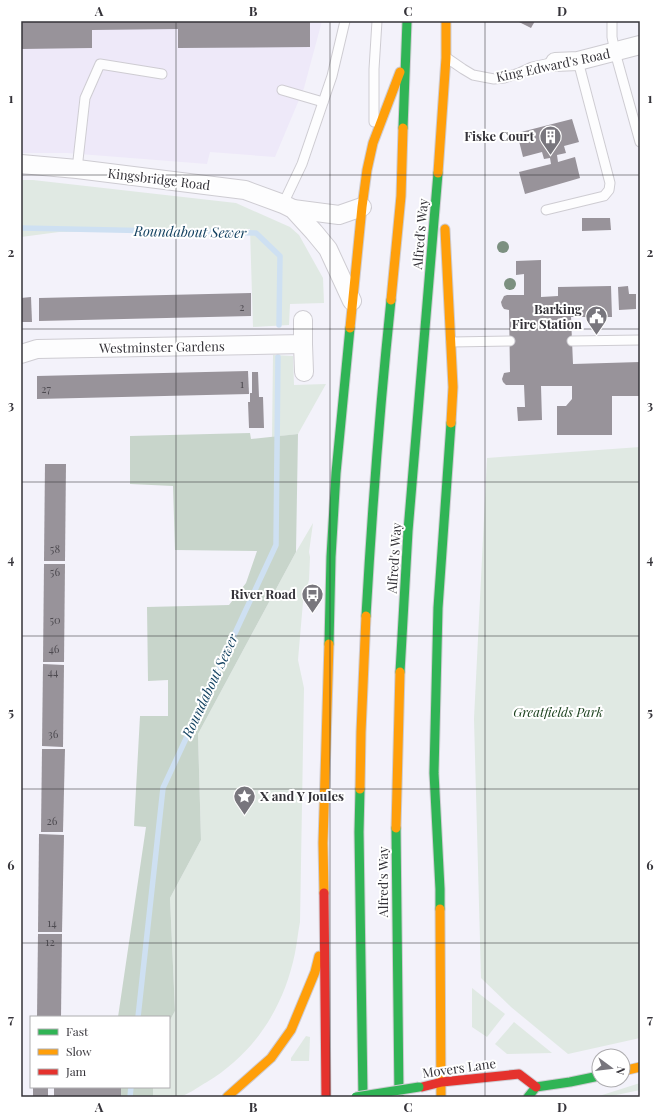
<svg xmlns="http://www.w3.org/2000/svg" width="661" height="1118" font-family="'Playfair Display',serif">
<rect width="100%" height="100%" fill="#f3f2fa"/>
<polygon fill="#eee9f9" points="21,21 322,21 304,88 275,157 210,152 207,164 67,153 21,153"/>
<g fill="#e0e9e3">
<polygon points="21,180 33,180 236,203 290,227 299,235 323,278 324,303 290,304 289,325 253,327 250,229 59,232 21,237"/>
<polygon points="273,355 293,356 294,385 326,384 298,434 272,437"/>
<polygon points="640,447 640,1038 568,1054 511,1007 481,978 474,719 487,458"/>
<path d="M313,523L309,552L310,557L309,580L303,602L298,660L304,688L300,922C298,932 297,943 295,953C284,1007 255,1053 207,1082C199,1086 187,1096 178,1097C170,1098 161,1097 153,1097V1087H169V1022L175,1011L170,898L201,840L198,734L296,552Z"/>
<polygon points="472,988 505,1014 487,1037 472,1027"/>
<polygon points="514,1022 552,1053 507,1054 495,1044"/>
<polygon points="306,1036 310,1037 309,1061 291,1061 291,1058"/>
<polygon points="640,1083 640,1090 607,1097 596,1097"/>
</g>
<g fill="#c8d5cb">
<polygon points="250,433 251,439 298,434 296,552 198,734 201,840 170,898 175,1011 169,1022 169,1017 118,1017 146,827 134,826 140,716 168,716 168,680 148,681 147,607 229,605 246,583 257,551 175,550 173,486 130,484 130,436"/>
<rect x="121" y="1087" width="32" height="10"/>
</g>
<g fill="none" stroke-linecap="round" stroke-linejoin="round">
<g stroke="#cee0f2" stroke-width="5.5">
<polyline points="21,228 256,233 280,256 279,325"/>
<polyline points="138,1017 163,788 276,545 278,357"/>
<polyline points="130,1097 131,1087"/>
</g>
</g>
<g fill="#98939a">
<polygon points="21,21 310,21 310,47 178,48 178,29 92,30 92,48 21,49"/>
<polygon points="517,21 535,21 531,28"/>
<polygon points="572,119 579,142 564,146 566,153 557,155 558,162 575,157 580,178 525,194 519,172 551,164 550,158 544,159 542,152 523,157 517,133"/>
<polygon points="582,218 610,218 611,230 582,231"/>
<polygon points="541,260 541,297 558,296 558,287 611,286 612,317 571,317 573,364 640,362 640,396 612,396 612,435 557,435 557,406 566,406 572,399 572,386 541,386 542,420 518,421 517,407 525,407 524,385 506,385 503,382 502,379 504,373 510,372 509,310 504,309 502,306 501,302 504,296 507,295 524,295 524,274 516,275 516,261"/>
<polygon points="628,286 629,294 636,294 636,309 619,310 618,287"/>
<polygon points="251,293 251,316 39,321 39,298"/>
<polygon points="31,297 32,322 21,322 21,298"/>
<polygon points="248,371 249,394 37,399 37,376"/>
<polygon points="252,372 258,372 259,397 263,397 264,428 249,428 248,402 250,402 250,393 252,393"/>
<polygon points="45,464 66,464 65,561 44,561"/>
<polygon points="44,564 65,564 64,662 43,662"/>
<polygon points="43,664 64,665 63,747 42,746"/>
<polygon points="42,749 65,749 63,832 41,832"/>
<polygon points="39,834 64,835 62,932 38,932"/>
<polygon points="38,934 62,934 61,1017 37,1017"/>
<rect x="33" y="1087" width="15" height="10"/>
<rect x="54" y="1087" width="67" height="10"/>
</g>
<g fill="none" stroke-linecap="round" stroke-linejoin="round">
<defs>
<g id="lane">
<polyline points="612,21 612,37 615,52 640,142"/>
<polyline points="447,58 463,69 473,75 494,79 504,78 519,73 532,67 555,62"/>
<polyline points="282,90 323,102"/>
<polyline points="374,122 374,69 377,21"/>
<polyline points="77,169 85,98 100,64 162,74"/>
<polyline points="283,204 302,164 332,76 345,21"/>
<polyline points="546,210 604,196 609,190 610,183 578,61"/>
<polyline points="572,341 640,340"/>
<polyline points="451,342 510,341"/>
</g>
<g id="street">
<polyline points="555,62 578,61 640,45"/>
<polyline points="21,164 77,169 245,190 283,204 293,209 314,232 328,249 352,301"/>
<polyline points="293,209 339,215 362,207"/>
<polyline points="303,344 304,372"/>
<polyline points="21,354 37,349 303,344 303,320"/>
</g>
<g id="fast">
<polyline points="403,128 407,21"/>
<path d="M366,616C372,511 380,405 391,300"/>
<polyline points="329,644 331,557 336,473 350,328"/>
<polyline points="400,672 408,531 438,173"/>
<polyline points="360,789 359,832 363,1097"/>
<polyline points="396,828 399,1097"/>
<polyline points="440,909 440,889 434,773 438,608 451,423"/>
<polyline points="528,1097 536,1087 570,1082 599,1076"/>
</g>
<g id="slow">
<polyline points="438,173 446,58 446,21"/>
<polyline points="445,229 453,387 451,423"/>
<polyline points="391,300 401,196 403,128"/>
<polyline points="350,328 362,207 367,170 373,143 400,72"/>
<polyline points="360,789 361,732 366,616"/>
<polyline points="396,828 400,672"/>
<polyline points="324,893 323,843 329,644"/>
<polyline points="440,909 441,1097"/>
<polyline points="623,1071 640,1067"/>
<polyline points="227,1097 271,1058 291,1030 315,972 319,956"/>
</g>
<g id="jam">
<polyline points="324,893 326,1097"/>
<polyline points="422,1087 442,1082 519,1074 536,1087"/>
</g>
</defs>
<use href="#lane" stroke="#ceccd2" stroke-width="11"/>
<use href="#street" stroke="#ceccd2" stroke-width="20"/>
<use href="#fast" stroke="#ceccd2" stroke-width="11"/>
<use href="#slow" stroke="#ceccd2" stroke-width="11"/>
<use href="#jam" stroke="#ceccd2" stroke-width="11"/>
<use href="#lane" stroke="#fdfdfe" stroke-width="9"/>
<use href="#street" stroke="#fdfdfe" stroke-width="18"/>
<use href="#fast" stroke="#30b455" stroke-width="9"/>
<use href="#slow" stroke="#ff9f0a" stroke-width="9"/>
<use href="#jam" stroke="#e5322d" stroke-width="9"/>
<defs>
<polyline id="fast-bridge" points="356,1097 419,1087"/>
</defs>
<use href="#fast-bridge" stroke="#ceccd2" stroke-width="11" stroke-linecap="butt"/>
<use href="#fast-bridge" stroke="#30b455" stroke-width="9"/>
</g>
<g fill="#7c9080">
<circle cx="503" cy="247" r="6"/>
<circle cx="510" cy="284" r="6"/>
</g>
<path fill="none" stroke="#353339" stroke-width="1" stroke-opacity="0.55" d="M176,21V1097M330,21V1097M485,21V1097M21,175H640M21,329H640M21,482H640M21,636H640M21,789H640M21,943H640"/>
<defs>
<symbol id="building-pin" viewBox="-11 -11 22 30"><path d="M0 17L-7.5 6A9.5 9.5 0 1 1 7.5 6Z" fill="#78767d" stroke="#fff"/><path d="M-4-6H4V6H1V3H-1V6H-4ZM-2.5-4.3h1.7v1.8h-1.7ZM.8-4.3h1.7v1.8H.8ZM-2.5-1h1.7V.8h-1.7ZM.8-1h1.7V.8H.8Z" fill="#fff"/></symbol>
<symbol id="civic-pin" viewBox="-11 -11 22 30"><path d="M0 17L-7.5 6A9.5 9.5 0 1 1 7.5 6Z" fill="#78767d" stroke="#fff"/><path d="M-.6-6.5H3V-4.5H.6V-3L4-1V1h2V6H-6V1h2V-1L-.6-3ZM-1.2 2.5V6h2.4V2.5Z" fill="#fff"/></symbol>
<symbol id="bus-pin" viewBox="-11 -11 22 30"><path d="M0 17L-7.5 6A9.5 9.5 0 1 1 7.5 6Z" fill="#78767d" stroke="#fff"/><path d="M-5-6H5V4H4V6H2V4H-2V6H-4V4H-5ZM-3.5-4V0h7V-4ZM-3.5 1.2v1.5H-2V1.2ZM2 1.2v1.5H3.5V1.2Z" fill="#fff"/></symbol>
<symbol id="sight-pin" viewBox="-11 -11 22 30"><path d="M0 17L-7.5 6A9.5 9.5 0 1 1 7.5 6Z" fill="#78767d" stroke="#fff"/><path d="M0-6L1.8-2.2L6-1.7L2.9 1.2L3.7 5.4L0 3.3L-3.7 5.4L-2.9 1.2L-6-1.7L-1.8-2.2Z" fill="#fff"/></symbol>
</defs>
<g fill-rule="evenodd">
<use href="#building-pin" x="538" y="124" width="25" height="34"/>
<use href="#civic-pin" x="584" y="304" width="25" height="34"/>
<use href="#bus-pin" x="300" y="582" width="25" height="34"/>
<use href="#sight-pin" x="232" y="784" width="25" height="34"/>
</g>
<g text-anchor="middle" stroke-width="4" stroke-linejoin="round" paint-order="stroke">
<g font-size="11" fill="#4e4b51">
<text x="242" y="311">2</text>
<text x="242" y="388">1</text>
<text x="46" y="393">27</text>
<text x="55" y="553">58</text>
<text x="55" y="576">56</text>
<text x="55" y="624">50</text>
<text x="54" y="653">46</text>
<text x="53" y="676">44</text>
<text x="53" y="738">36</text>
<text x="52" y="825">26</text>
<text x="52" y="927">14</text>
<text x="50" y="946">12</text>
</g>
<g font-size="13" fill="#353339" stroke="#fff">
<text transform="translate(553 65) rotate(-12)" y="5">King Edward's Road</text>
<text transform="translate(159 179) rotate(7)" y="5">Kingsbridge Road</text>
<text transform="translate(420 234) rotate(-85)" y="5">Alfred's Way</text>
<text transform="translate(162 347) rotate(-1)" y="5">Westminster Gardens</text>
<text transform="translate(394 558) rotate(-86)" y="5">Alfred's Way</text>
<text transform="translate(383 882) rotate(-90)" y="5">Alfred's Way</text>
<text transform="translate(459 1068) rotate(-8)" y="5">Movers Lane</text>
</g>
<g font-size="13" font-weight="bold" fill="#353339" stroke="#fff" text-anchor="end">
<text x="534" y="141">Fiske Court</text>
<text x="582" y="314">Barking<tspan x="582" dy="15">Fire Station</tspan></text>
<text x="296" y="599">River Road</text>
<text x="260" y="801" text-anchor="start">X and Y Joules</text>
</g>
<g font-size="13" font-style="italic" fill="#1b401d" stroke="#fff">
<text x="558" y="717">Greatfields Park</text>
</g>
<g font-size="14" font-style="italic" fill="#144261" stroke="#fff">
<text transform="translate(190 232) rotate(1)" y="5">Roundabout Sewer</text>
<text transform="translate(210 686) rotate(-65)" y="5">Roundabout Sewer</text>
</g>
</g>
<rect width="661" height="1118" fill="none" stroke="#ffffff" stroke-width="44"/>
<rect x="30" y="1016" width="140" height="72" fill="#ffffff" stroke="#aeadb0"/>
<rect x="38" y="1029" width="20" height="6" fill="#30b455" stroke="#aeadb0"/>
<text x="66" y="1036" font-size="12" fill="#353339">Fast</text>
<rect x="38" y="1049" width="20" height="6" fill="#ff9f0a" stroke="#aeadb0"/>
<text x="66" y="1056" font-size="12" fill="#353339">Slow</text>
<rect x="38" y="1069" width="20" height="6" fill="#e5322d" stroke="#aeadb0"/>
<text x="66" y="1076" font-size="12" fill="#353339">Jam</text>
<g transform="translate(611 1068) rotate(105)"><circle r="19" fill="#ffffff" stroke="#aeadb0"/>
<path d="M0-3L7 15L0 10L-7 15Z" fill="#78767d"/>
<text y="-6" font-size="11" font-weight="bold" text-anchor="middle" fill="#353339">N</text>
</g>
<rect x="22" y="22" width="617" height="1074" fill="none" stroke="#353339" stroke-width="1.5"/>
<g font-size="13" text-anchor="middle" font-weight="bold" fill="#353339">
<text x="99" y="16">A</text>
<text x="253" y="16">B</text>
<text x="408" y="16">C</text>
<text x="562" y="16">D</text>
<text x="11" y="103">1</text>
<text x="650" y="103">1</text>
<text x="11" y="257">2</text>
<text x="650" y="257">2</text>
<text x="11" y="410">3</text>
<text x="650" y="410">3</text>
<text x="11" y="564">4</text>
<text x="650" y="564">4</text>
<text x="11" y="717">5</text>
<text x="650" y="717">5</text>
<text x="11" y="870">6</text>
<text x="650" y="870">6</text>
<text x="11" y="1024">7</text>
<text x="650" y="1024">7</text>
<text x="99" y="1112">A</text>
<text x="253" y="1112">B</text>
<text x="408" y="1112">C</text>
<text x="562" y="1112">D</text>
</g>
</svg>
